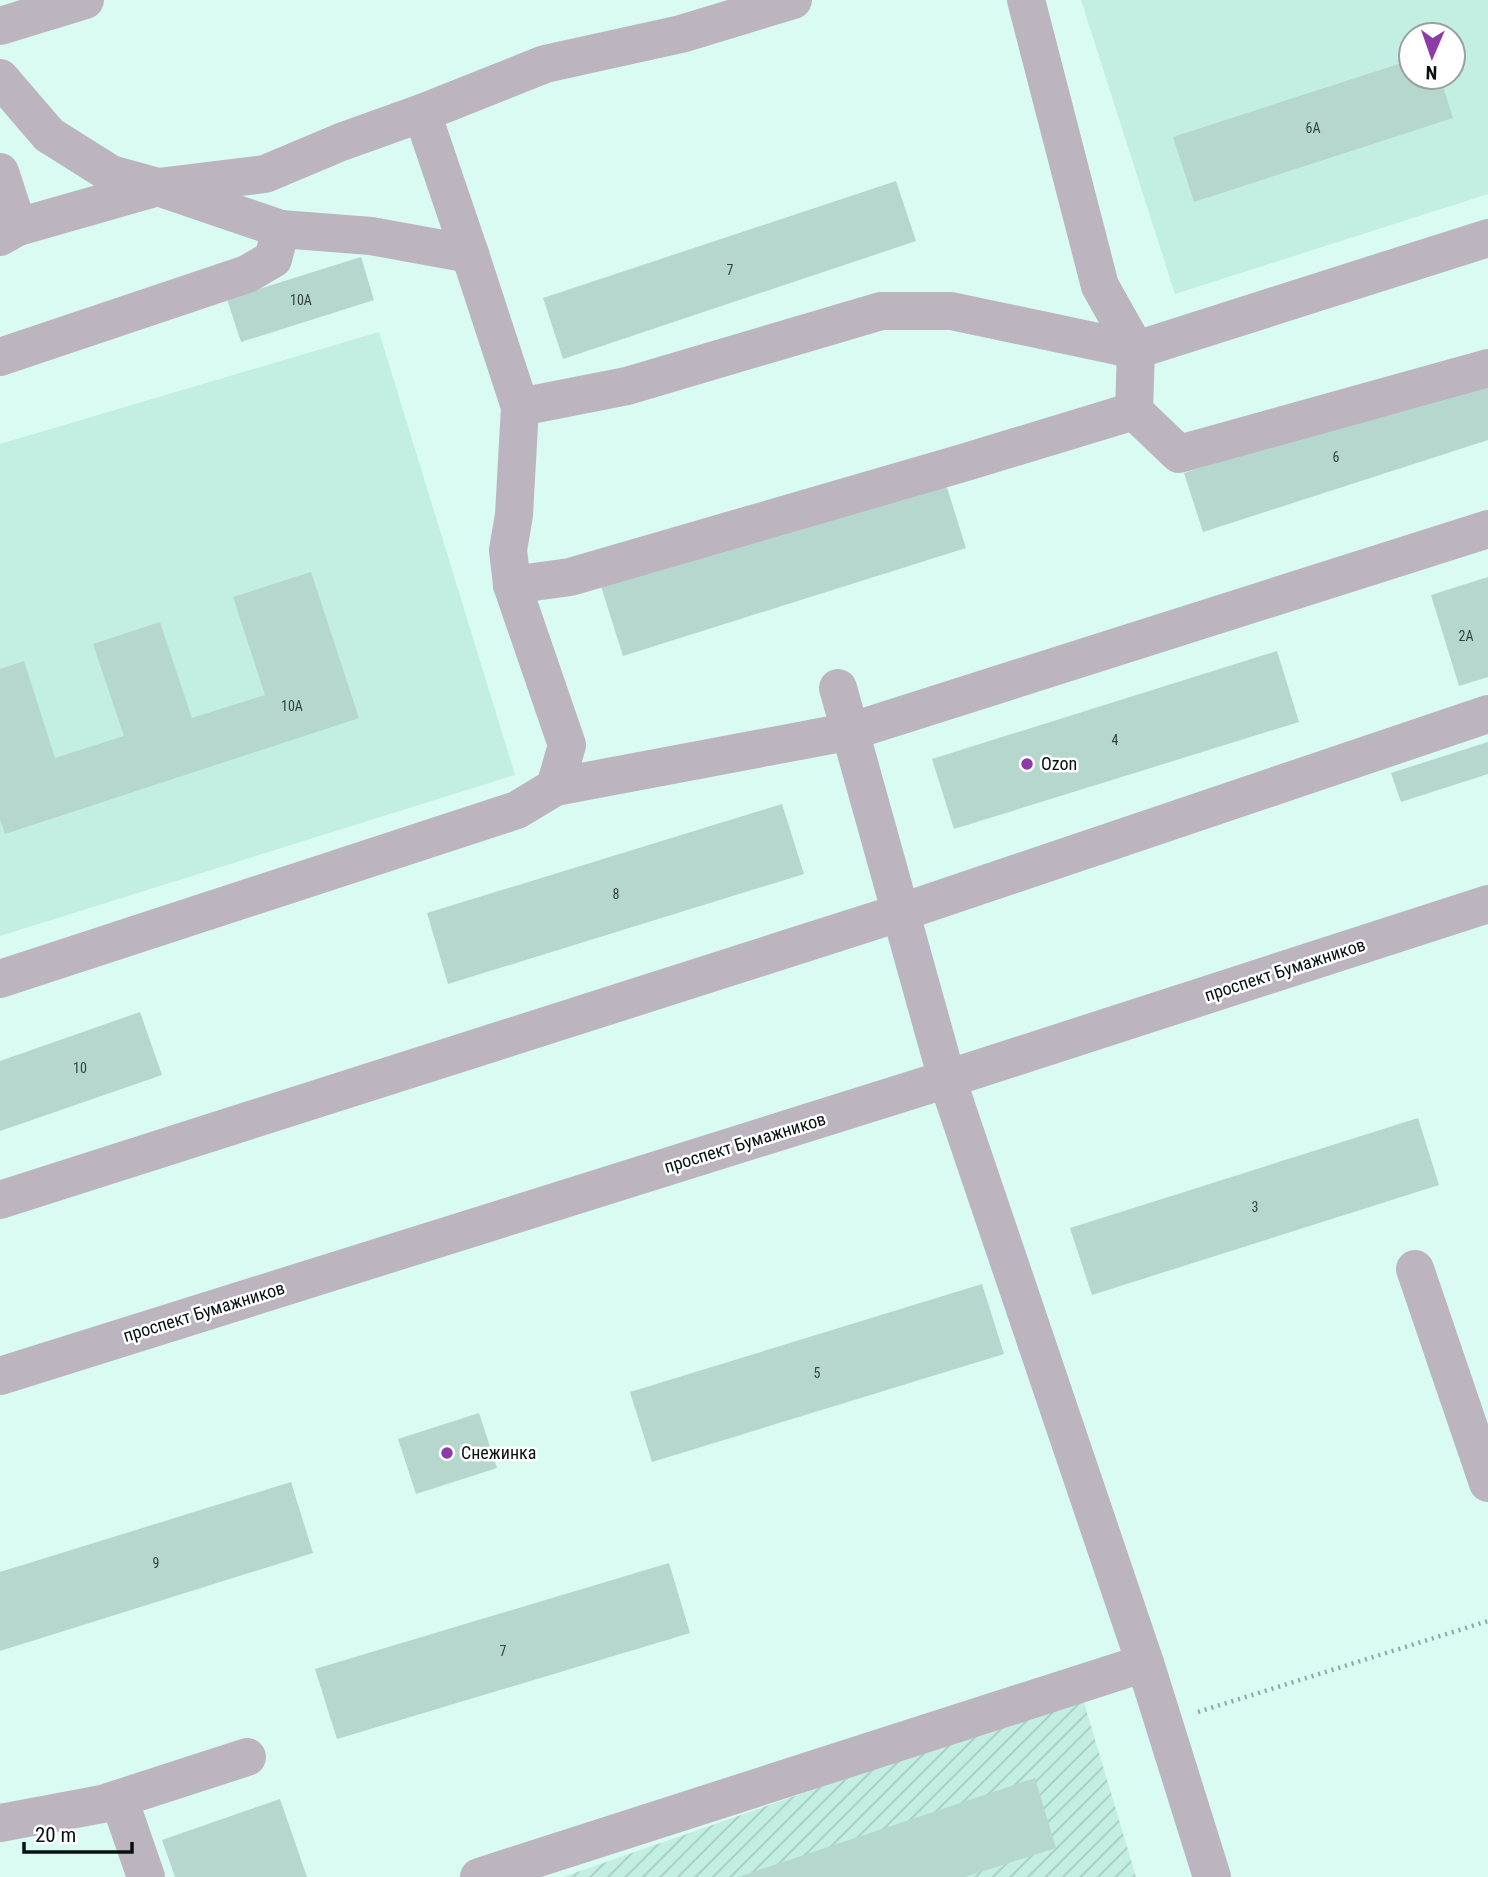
<svg xmlns="http://www.w3.org/2000/svg" width="1488" height="1877" font-family="'Roboto Condensed',sans-serif">
<defs>
<pattern id="industrial-furrows" width="10" height="10" patternUnits="userSpaceOnUse" patternTransform="scale(1.75)"><rect width="10" height="10" fill="#c3eee2"/><path d="M-1 1l2-2M0 10L10 0M9 11l2-2" fill="none" stroke="#a6cbc1"/></pattern>
</defs>
<rect width="100%" height="100%" fill="#d9fbf1"/>
<g fill="#c3eee2" fill-rule="evenodd">
<path d="M1081,0H1488V194L1175,294ZM1411,35H1453V77H1411Z"/>
<polygon points="379,332 515,775 0,936 0,444"/>
</g>
<polygon fill="url(#industrial-furrows)" points="1082,1696 1136,1877 563,1877"/>
<g fill="#b6d7cd">
<polygon points="1411,60 1411,77 1440,77 1453,118 1194,202 1173,137"/>
<polygon points="896,181 916,241 563,359 543,298"/>
<polygon points="361,257 374,300 241,342 227,299"/>
<polygon points="1488,377 1488,440 1203,532 1184,473"/>
<polygon points="943,475 966,548 623,656 600,583"/>
<polygon points="311,572 359,718 5,834 0,820 0,669 24,661 55,758 124,736 93,644 160,622 192,718 265,695 233,597"/>
<polygon points="1488,577 1488,677 1459,686 1431,595"/>
<polygon points="1277,651 1299,722 954,829 932,759"/>
<polygon points="1488,742 1488,774 1401,802 1391,773"/>
<polygon points="782,804 804,874 448,984 427,913"/>
<polygon points="140,1012 162,1075 0,1131 0,1061"/>
<polygon points="1418,1118 1439,1185 1092,1295 1070,1228"/>
<polygon points="982,1284 1004,1354 652,1462 630,1392"/>
<polygon points="479,1413 497,1468 416,1494 398,1439"/>
<polygon points="291,1482 313,1553 0,1651 0,1572"/>
<polygon points="669,1563 690,1633 337,1739 315,1669"/>
<polygon points="1035,1778 1056,1848 965,1877 738,1877"/>
<polygon points="280,1799 307,1877 175,1877 162,1840"/>
</g>
<g fill="none" stroke-linecap="round" stroke-linejoin="round">
<polyline stroke="#8ea8a1" stroke-width="4.5" stroke-dasharray="2 5" stroke-linecap="butt" points="1198,1712 1488,1621"/>
<g stroke="#bcb4bf" stroke-width="38">
<polyline points="1026,0 1100,286 1136,350 1134,411"/>
<polyline points="0,26 85,0"/>
<polyline points="0,78 49,135 111,174 158,187 281,229 371,236 470,254"/>
<polyline points="0,172 18,227"/>
<polyline points="0,237 18,227 158,187 265,174 341,142 422,113 545,64 681,34 793,0"/>
<polyline points="0,357 247,274 273,259 281,229"/>
<polyline points="520,407 627,386 881,311 951,311 1136,350 1488,238"/>
<polyline points="512,585 570,577 966,462 1134,411 1179,454 1488,368"/>
<polyline points="838,688 947,1079 1145,1663 1212,1877"/>
<polyline points="555,787 852,731 1488,529"/>
<polyline points="0,979 517,810 555,787 567,745 512,585 508,550 514,515 520,407 470,254 422,113"/>
<polyline points="0,1200 899,913 1488,714"/>
<polyline points="1415,1269 1488,1483"/>
<polyline points="0,1376 947,1079 1488,904"/>
<polyline points="119,1799 146,1877"/>
<polyline points="0,1823 102,1804 247,1757"/>
<polyline points="479,1877 1145,1663"/>
</g>
</g>
<g fill="#8e3baa" stroke="#fff" stroke-width="2.5">
<circle cx="1027" cy="764" r="7"/>
<circle cx="447" cy="1453" r="7"/>
</g>
<g text-anchor="middle" stroke-width="5" stroke-linejoin="round" paint-order="stroke">
<g font-size="14" fill="#32433e">
<text x="1313" y="133">6А</text>
<text x="730" y="275">7</text>
<text x="301" y="305">10А</text>
<text x="1336" y="462">6</text>
<text x="1466" y="641">2А</text>
<text x="292" y="711">10А</text>
<text x="1115" y="745">4</text>
<text x="616" y="899">8</text>
<text x="80" y="1073">10</text>
<text x="1255" y="1212">3</text>
<text x="817" y="1378">5</text>
<text x="156" y="1568">9</text>
<text x="503" y="1656">7</text>
</g>
<g font-size="18" fill="#06120f" stroke="#fff" text-anchor="start">
<text x="1041" y="770">Ozon</text>
<text x="461" y="1459">Снежинка</text>
</g>
<g font-size="18" fill="#06120f" stroke="#fff">
<text transform="translate(1285 970) rotate(-18)" y="6">проспект Бумажников</text>
<text transform="translate(745 1143) rotate(-17)" y="6">проспект Бумажников</text>
<text transform="translate(204 1312) rotate(-17)" y="6">проспект Бумажников</text>
</g>
</g>
<g transform="translate(1432 56) rotate(182)"><circle r="33" fill="#ffffff" stroke="#9ba09f" stroke-width="2"/>
<path d="M0-5L12 26L0 18L-12 26Z" fill="#8e3baa"/>
<text y="-10" font-size="19" font-weight="bold" text-anchor="middle" fill="#06120f">N</text>
</g>
<path d="M24 1842v10h108v-10" fill="none" stroke="#06120f" stroke-width="3.5"/>
<text x="35" y="1842" font-size="21" fill="#06120f" stroke="#ffffff" stroke-width="5" paint-order="stroke">20 m</text>
</svg>
